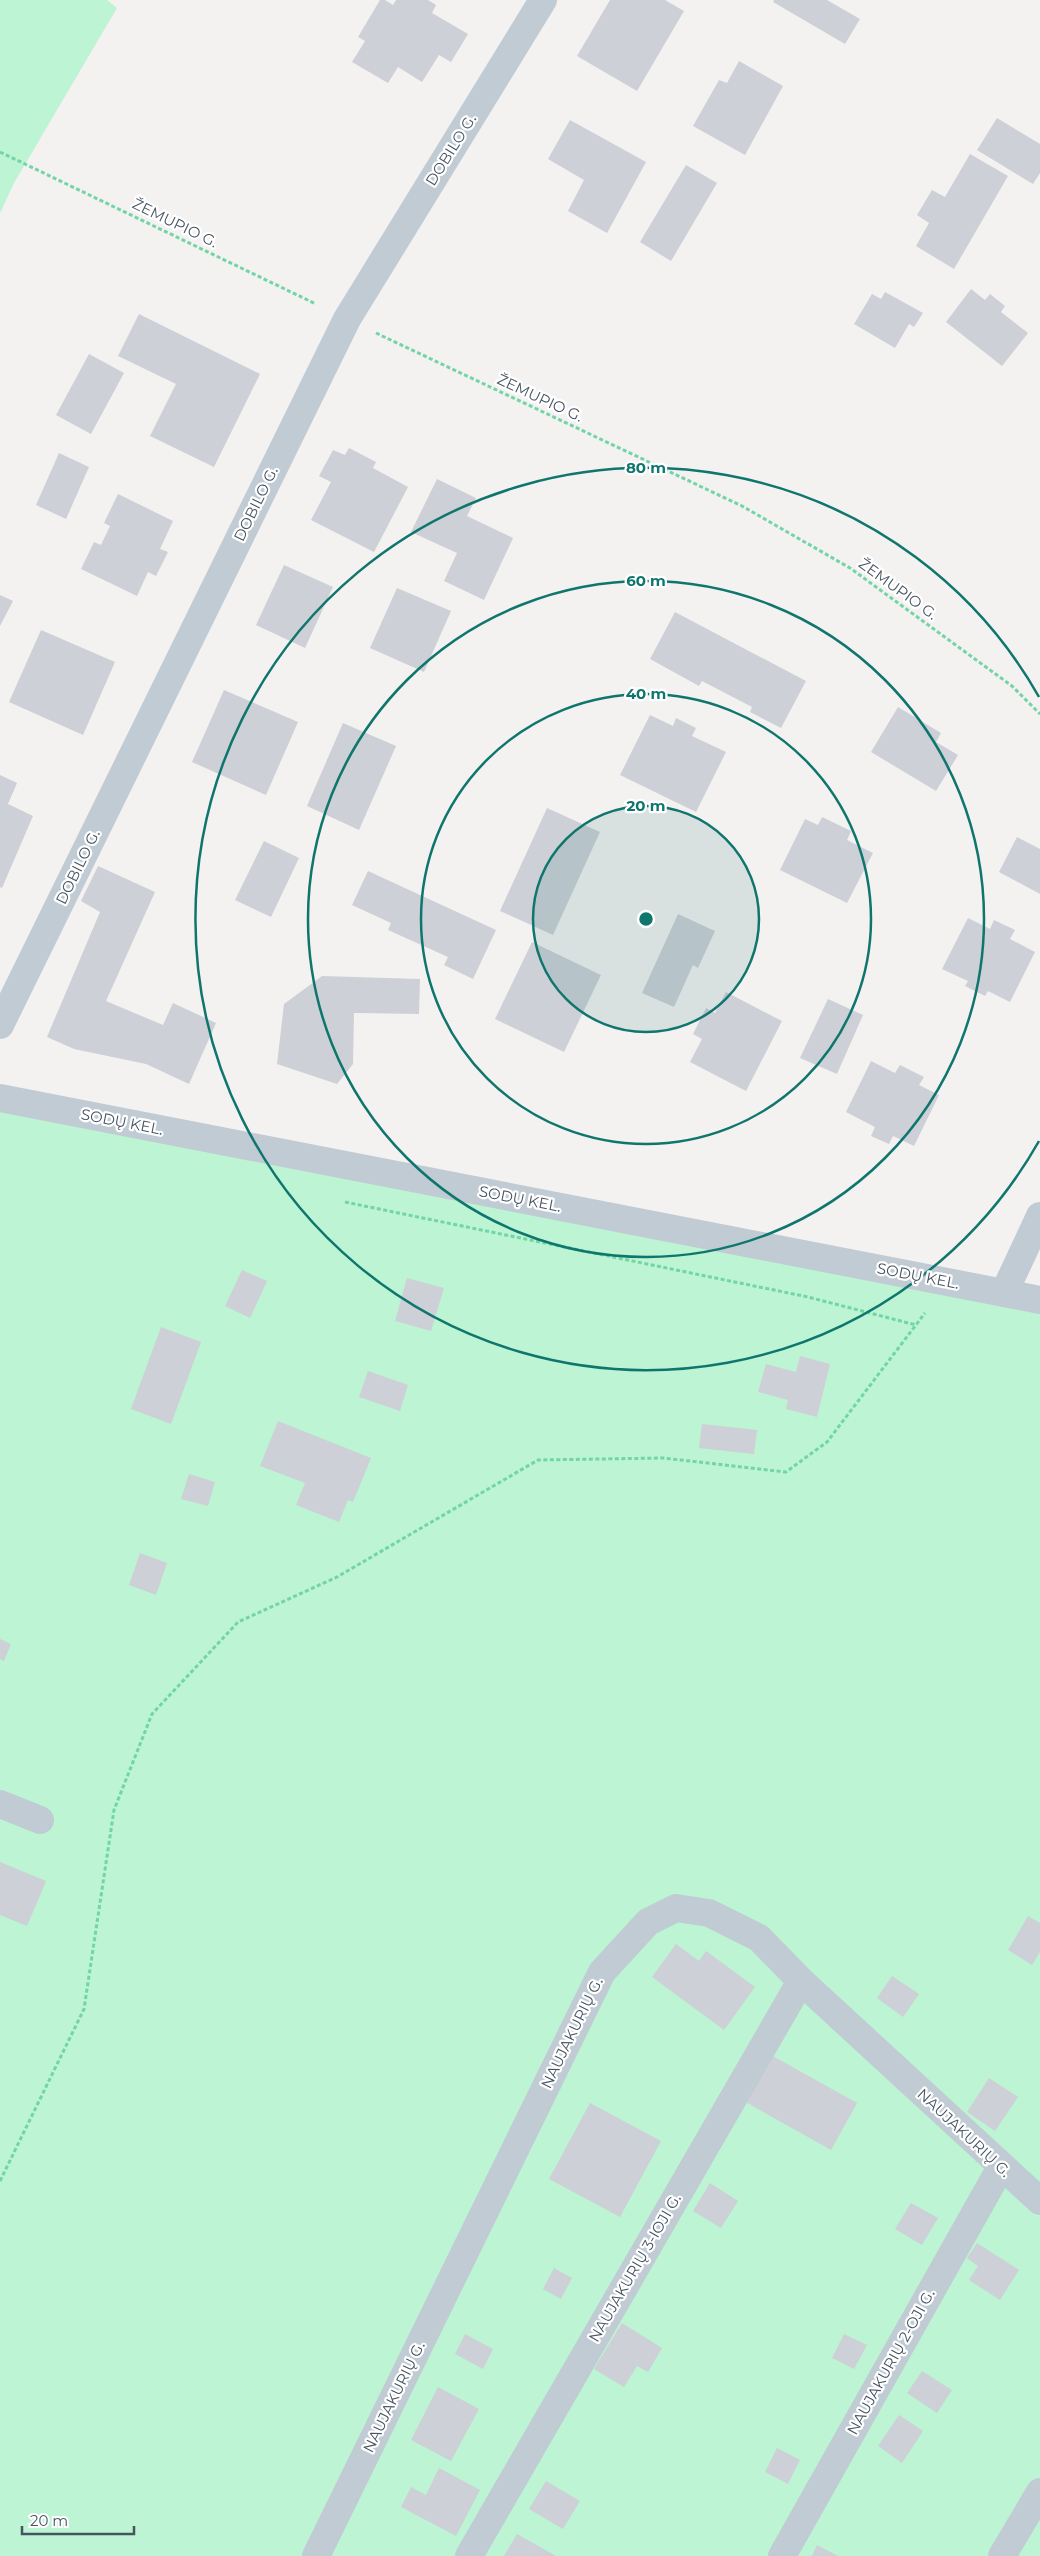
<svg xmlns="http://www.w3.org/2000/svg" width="1040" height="2556" font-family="Montserrat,sans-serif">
<rect width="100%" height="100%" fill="#f4f1f1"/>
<g fill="#bdf4d3">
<polygon points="0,0 107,0 117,8 14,183 0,213"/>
<polygon points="0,1110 1040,1314 1040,2556 0,2556"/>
</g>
<g fill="#cdd0d6">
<polygon points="380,0 385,0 393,5 396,0 428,0 436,5 432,13 468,34 451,62 439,55 422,82 398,67 388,83 352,62 365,41 358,37"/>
<polygon points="610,0 665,0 684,11 637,91 577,56"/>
<polygon points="774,0 827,0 860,19 845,44 773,2"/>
<polygon points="739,61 783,86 745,155 693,126 719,80 727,83"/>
<polygon points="997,118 1040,144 1040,173 1033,184 977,150"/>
<polygon points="570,120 646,162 607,233 568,211 584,180 548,159"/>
<polygon points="970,154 1008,176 954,269 916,246 929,223 917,215 932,190 945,197"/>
<polygon points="686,165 717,183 671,261 640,242"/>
<polygon points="971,289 985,300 990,294 1005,306 1001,312 1028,333 1002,366 946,322"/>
<polygon points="885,292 923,313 914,327 909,324 895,348 854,324 872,294 881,299"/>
<polygon points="139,314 260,374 214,467 150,436 176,384 118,356"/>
<polygon points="89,354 124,373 91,434 56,415"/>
<polygon points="349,448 376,462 373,468 408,487 374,552 311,520 331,482 319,476 333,450 345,455"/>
<polygon points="59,453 89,467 66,519 36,505"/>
<polygon points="437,479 476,498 467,516 513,538 484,600 444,581 457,553 411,532"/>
<polygon points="118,494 173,521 160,549 168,552 156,576 148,572 137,596 81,569 94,542 101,545 110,526 104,523"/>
<polygon points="284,565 333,587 305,648 256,625"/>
<polygon points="397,588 451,611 424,672 370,648"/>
<polygon points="0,595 13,601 0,626"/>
<polygon points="675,612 806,681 781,728 750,712 752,707 702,681 699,686 650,659"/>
<polygon points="41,630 115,662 83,735 9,702"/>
<polygon points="224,690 298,722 266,795 192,762"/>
<polygon points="898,707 941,733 936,742 958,755 936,791 871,752"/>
<polygon points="650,715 673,726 676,718 696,728 692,736 726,752 696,812 620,775"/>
<polygon points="343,723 396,746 359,830 307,806"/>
<polygon points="0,775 17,783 8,804 33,816 2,888 0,887"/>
<polygon points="547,808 600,832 553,935 500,911"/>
<polygon points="822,817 851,831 847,840 873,853 847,903 780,870 805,819 818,825"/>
<polygon points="1017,837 1040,849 1040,894 999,872"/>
<polygon points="264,841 299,858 271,917 235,900"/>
<polygon points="98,866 155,892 106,1001 163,1025 173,1003 216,1023 189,1084 146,1064 74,1049 47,1037 100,912 81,901"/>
<polygon points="368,871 496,930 473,979 444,965 448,957 388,930 391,923 352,905"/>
<polygon points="678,914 715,931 698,968 693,965 674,1007 642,993"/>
<polygon points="968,918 990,929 994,920 1015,930 1010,939 1035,952 1010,1002 988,991 985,996 965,986 968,981 942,969"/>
<polygon points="532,942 601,975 564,1052 495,1019"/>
<polygon points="322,976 420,979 419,1014 354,1013 353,1064 337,1084 277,1064 284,1004"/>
<polygon points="726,992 782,1021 746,1091 690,1062 702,1039 693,1034 706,1008 715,1013"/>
<polygon points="828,999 863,1015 837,1074 800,1058"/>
<polygon points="871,1061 895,1073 900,1065 924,1077 919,1085 939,1095 914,1146 893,1136 889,1144 871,1136 875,1127 846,1112"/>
<polygon points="242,1270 267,1281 250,1318 225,1306"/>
<polygon points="407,1278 444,1288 431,1331 395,1321"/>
<polygon points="161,1327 201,1342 171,1424 131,1409"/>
<polygon points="800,1356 830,1364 817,1417 786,1409 788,1400 758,1392 766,1364 796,1372"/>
<polygon points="368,1371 408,1385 400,1411 359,1397"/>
<polygon points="278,1421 371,1458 353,1502 348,1500 339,1522 296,1505 305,1483 260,1466"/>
<polygon points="702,1424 757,1430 754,1454 699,1448"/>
<polygon points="189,1474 215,1482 208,1506 181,1499"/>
<polygon points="140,1553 167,1563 156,1595 129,1585"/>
<polygon points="0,1639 11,1644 4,1661 0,1659"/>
<polygon points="0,1862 46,1881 27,1926 0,1915"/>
<polygon points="1028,1916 1040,1923 1040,1952 1032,1965 1008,1950"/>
<polygon points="676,1944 699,1961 706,1951 755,1987 724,2030 652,1977"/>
<polygon points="892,1976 919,1994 903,2017 877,1998"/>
<polygon points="771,2055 857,2103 831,2150 744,2101"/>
<polygon points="989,2078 1018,2097 995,2131 967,2112"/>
<polygon points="590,2103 661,2141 620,2217 549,2179"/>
<polygon points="710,2183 738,2201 721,2228 693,2211"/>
<polygon points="911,2203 938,2218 922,2245 895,2229"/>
<polygon points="977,2243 1019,2270 1000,2300 969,2280 978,2266 967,2258"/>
<polygon points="554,2268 572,2278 561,2299 543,2289"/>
<polygon points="622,2323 662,2348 648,2372 637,2366 624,2387 594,2369"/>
<polygon points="465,2334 493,2349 483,2369 455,2354"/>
<polygon points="844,2334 867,2345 854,2369 832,2358"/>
<polygon points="922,2371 952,2390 937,2413 907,2393"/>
<polygon points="438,2387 479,2409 451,2461 411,2440"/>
<polygon points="899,2415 923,2431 902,2463 878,2446"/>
<polygon points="777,2448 800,2460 788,2484 765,2472"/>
<polygon points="439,2468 480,2490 456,2536 401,2507 411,2487 426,2495"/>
<polygon points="546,2481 580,2501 563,2529 529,2509"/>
<polygon points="517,2534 556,2556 504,2556"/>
<polygon points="817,2545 838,2556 812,2556"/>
</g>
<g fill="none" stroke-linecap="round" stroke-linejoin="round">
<g stroke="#71d5a6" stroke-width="3" stroke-dasharray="4 2.5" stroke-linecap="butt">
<polyline points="0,152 316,304"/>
<polyline points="376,333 742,506 850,568 1012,686 1040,714"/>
<polyline points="345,1202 808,1297 916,1325"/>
<polyline points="0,2181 84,2009 114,1810 152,1714 238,1622 337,1577 538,1460 663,1458 786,1472 827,1442 925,1313"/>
</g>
<g stroke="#c1cbd4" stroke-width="28">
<polyline points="0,1025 347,319 543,0"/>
<polyline points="0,1098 1040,1300"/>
<polyline points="1004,1293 1040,1216"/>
<polyline points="0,1804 40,1820"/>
<polyline points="316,2556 602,1972 648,1922 676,1908 709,1913 759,1938 801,1981 1040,2201"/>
<polyline points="469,2556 801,1981"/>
<polyline points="782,2556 1001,2167"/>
<polyline points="1002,2556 1040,2492"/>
</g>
</g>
<circle cx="646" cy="919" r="113" fill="#0f766e" fill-opacity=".12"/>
<g fill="none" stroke="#0f766e" stroke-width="2.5">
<circle cx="646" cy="919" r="113"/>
<circle cx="646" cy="919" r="225"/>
<circle cx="646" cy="919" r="338"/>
<path d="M1039 1141A451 451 0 1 1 1039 697"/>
</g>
<g text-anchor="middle" stroke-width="4.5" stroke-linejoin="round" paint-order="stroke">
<g font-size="15" fill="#475461" stroke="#fff">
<text transform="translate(451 150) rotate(-58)" y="5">DOBILO G.</text>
<text transform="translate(175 223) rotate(26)" y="5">ŽEMUPIO G.</text>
<text transform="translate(540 398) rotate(25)" y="5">ŽEMUPIO G.</text>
<text transform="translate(256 504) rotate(-64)" y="5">DOBILO G.</text>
<text transform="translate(898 589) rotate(36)" y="5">ŽEMUPIO G.</text>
<text transform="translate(78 867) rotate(-64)" y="5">DOBILO G.</text>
<text transform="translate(122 1122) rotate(11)" y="5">SODŲ KEL.</text>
<text transform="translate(520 1199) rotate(11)" y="5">SODŲ KEL.</text>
<text transform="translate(918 1276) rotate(11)" y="5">SODŲ KEL.</text>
<text transform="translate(572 2033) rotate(-64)" y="5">NAUJAKURIŲ G.</text>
<text transform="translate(964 2133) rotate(43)" y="5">NAUJAKURIŲ G.</text>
<text transform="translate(635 2268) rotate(-60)" y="5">NAUJAKURIŲ 3-IOJI G.</text>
<text transform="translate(891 2362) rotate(-61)" y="5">NAUJAKURIŲ 2-OJI G.</text>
<text transform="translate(394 2397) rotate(-64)" y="5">NAUJAKURIŲ G.</text>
</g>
</g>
<circle cx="646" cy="919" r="8" fill="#0f766e" stroke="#fff" stroke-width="2.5"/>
<g font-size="15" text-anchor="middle" font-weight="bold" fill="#0f766e" stroke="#fff" stroke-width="4.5" stroke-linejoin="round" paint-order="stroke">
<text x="646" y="473">80 m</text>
<text x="646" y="586">60 m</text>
<text x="646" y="699">40 m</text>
<text x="646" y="811">20 m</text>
</g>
<path d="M22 2526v8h112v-8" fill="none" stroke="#475461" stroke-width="2.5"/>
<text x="30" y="2526" font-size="15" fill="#475461" stroke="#ffffff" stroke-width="4" paint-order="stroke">20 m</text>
</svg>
